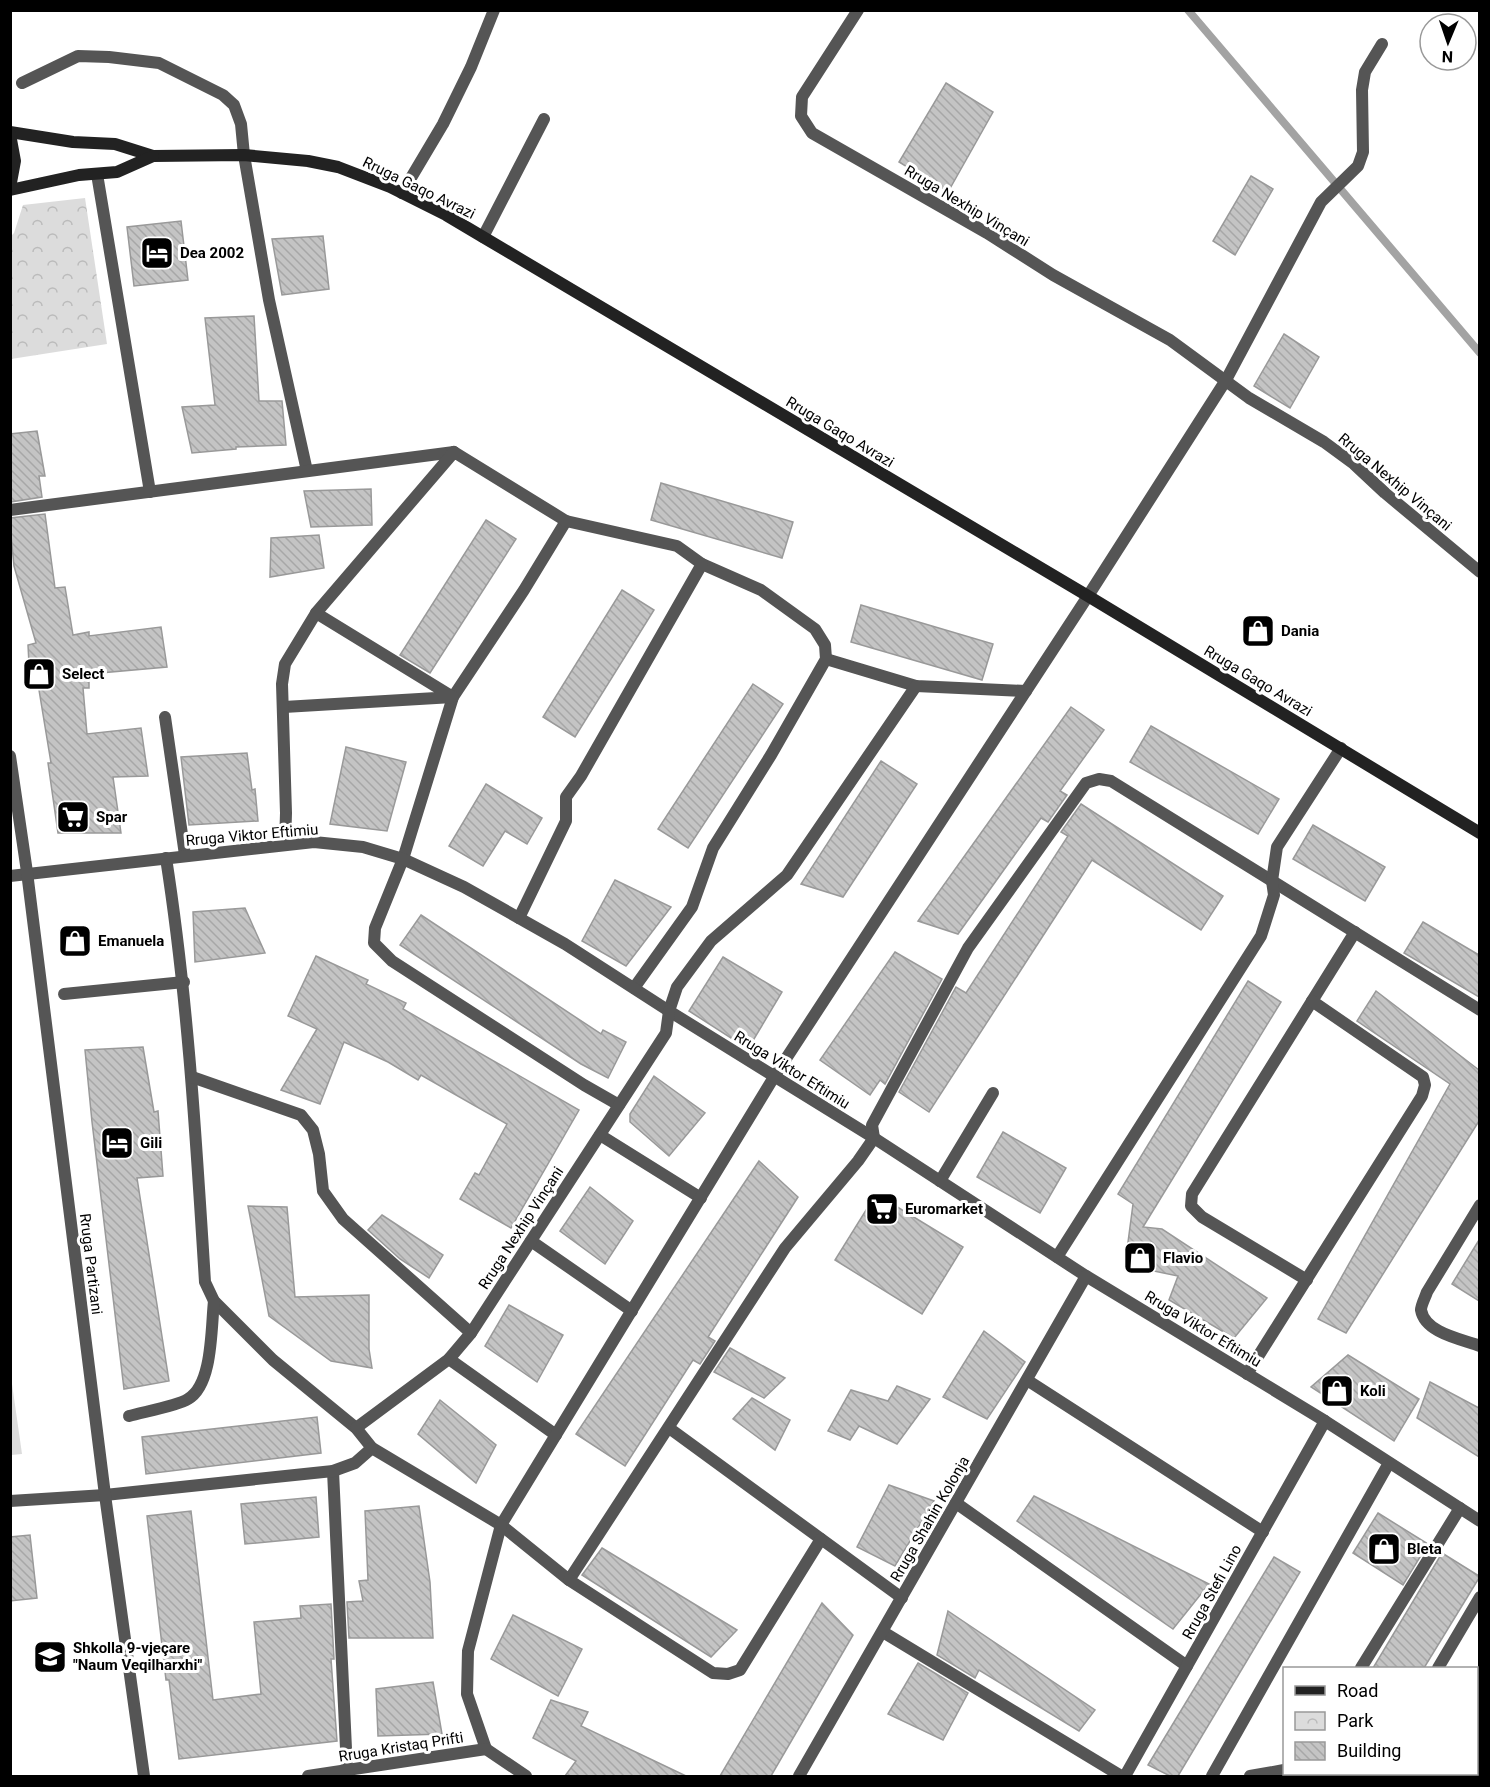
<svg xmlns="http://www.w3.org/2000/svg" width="1490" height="1787" font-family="Roboto,sans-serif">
<defs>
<pattern id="park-crowns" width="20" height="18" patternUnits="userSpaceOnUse" patternTransform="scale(1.5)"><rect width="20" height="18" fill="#dcdcdc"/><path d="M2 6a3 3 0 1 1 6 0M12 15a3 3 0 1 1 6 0" fill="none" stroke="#bbb"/></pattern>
<pattern id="building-back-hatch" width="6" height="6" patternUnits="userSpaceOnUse" patternTransform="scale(1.5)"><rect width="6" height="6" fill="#c4c4c4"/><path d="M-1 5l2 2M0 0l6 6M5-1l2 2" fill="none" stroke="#a7a7a7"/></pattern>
</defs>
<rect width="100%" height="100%" fill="#fff"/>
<polygon fill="url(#park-crowns)" points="85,198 107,344 11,359 11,236 14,233 23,205"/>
<polygon fill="#dcdcdc" points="10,1370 22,1454 11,1455 10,1455"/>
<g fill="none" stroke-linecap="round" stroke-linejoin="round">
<polyline stroke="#a3a3a3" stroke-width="8" points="1188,10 1480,353"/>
</g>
<g fill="url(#building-back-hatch)" stroke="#999" stroke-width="1.5">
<polygon points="946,83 993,112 948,192 899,162"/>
<polygon points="1251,176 1273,189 1235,255 1213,241"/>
<polygon points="181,221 188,280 134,286 127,227"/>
<polygon points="323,236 329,289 282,295 272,239"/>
<polygon points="254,316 259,401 282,401 286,445 236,447 236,449 192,453 182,407 215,405 205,318"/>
<polygon points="1284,334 1319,357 1290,408 1254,386"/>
<polygon points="37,431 45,476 39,476 42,497 10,502 10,434"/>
<polygon points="661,483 793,522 782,558 651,520"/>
<polygon points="371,489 372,525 311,527 304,491"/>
<polygon points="45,514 55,588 65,587 73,635 89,632 89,636 161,627 167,667 89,674 89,688 83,688 87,734 141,728 148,776 113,777 121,833 58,833 48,763 51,763 38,684 30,683 28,645 36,643 14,566 10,525 10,518"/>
<polygon points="486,520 516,539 430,673 400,655"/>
<polygon points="319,535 324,568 270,577 271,538"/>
<polygon points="622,590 654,610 575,737 543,717"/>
<polygon points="861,605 993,644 982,680 851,642"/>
<polygon points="753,684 783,704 688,848 658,829"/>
<polygon points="1071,707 1104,730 1060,791 1067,795 1048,822 1041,818 958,934 918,921"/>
<polygon points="1151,726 1279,799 1258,834 1130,762"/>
<polygon points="346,747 406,762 387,831 330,824"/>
<polygon points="247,753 252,790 255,789 258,821 189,825 181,757"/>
<polygon points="881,761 917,784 843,897 801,884"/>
<polygon points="486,784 542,818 527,844 505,831 483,866 449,846"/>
<polygon points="1081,804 1223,896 1201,930 1092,860 929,1112 899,1092 956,987 966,993 1068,836 1061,832"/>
<polygon points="1313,825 1385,867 1365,901 1293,859"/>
<polygon points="615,880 671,907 626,966 582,941"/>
<polygon points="245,908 265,953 195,962 193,912"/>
<polygon points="421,915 601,1034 603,1030 626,1042 608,1078 581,1064 400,945"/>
<polygon points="1423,922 1479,955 1479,997 1404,953"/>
<polygon points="895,952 942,979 885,1084 880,1080 870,1095 820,1060"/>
<polygon points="316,956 368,980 366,984 406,1003 403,1009 579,1110 511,1228 460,1199 475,1173 479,1175 507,1124 421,1075 418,1080 388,1062 344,1042 320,1104 281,1090 317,1029 288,1016"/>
<polygon points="723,957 782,992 748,1049 689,1011"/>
<polygon points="1248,981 1281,1002 1143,1227 1162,1229 1267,1298 1234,1338 1169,1300 1178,1276 1125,1265 1133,1204 1118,1194"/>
<polygon points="1376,991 1479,1070 1479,1121 1346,1333 1318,1319 1450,1084 1357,1021"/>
<polygon points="143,1047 154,1112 158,1111 163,1176 137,1178 169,1381 124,1389 92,1122 85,1050"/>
<polygon points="654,1076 705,1113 669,1156 630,1122 630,1114"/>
<polygon points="1003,1132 1066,1168 1040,1213 977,1177"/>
<polygon points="759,1161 798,1197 708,1337 715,1341 700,1364 693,1360 625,1466 576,1434"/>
<polygon points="590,1187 633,1221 605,1264 560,1231"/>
<polygon points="876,1194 963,1247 922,1314 835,1260"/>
<polygon points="248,1206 287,1207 295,1297 369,1295 369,1349 372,1368 331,1361 269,1316"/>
<polygon points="382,1215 443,1255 429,1278 400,1259 368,1230"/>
<polygon points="1479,1240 1479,1301 1452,1284"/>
<polygon points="509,1305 563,1335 537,1382 485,1346"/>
<polygon points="984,1331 1025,1362 987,1419 943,1397"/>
<polygon points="730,1348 785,1378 764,1398 714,1372"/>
<polygon points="1348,1355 1419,1399 1394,1441 1311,1387"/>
<polygon points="1430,1382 1479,1408 1479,1457 1417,1418"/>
<polygon points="897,1386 930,1399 897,1444 859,1426 850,1440 828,1431 851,1390 888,1401"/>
<polygon points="752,1398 790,1420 775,1450 733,1419"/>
<polygon points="440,1400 496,1445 476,1483 418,1434"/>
<polygon points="317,1417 321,1453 146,1474 142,1437"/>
<polygon points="889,1485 934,1501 895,1566 857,1547"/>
<polygon points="1034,1496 1209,1584 1173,1629 1017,1521"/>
<polygon points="316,1497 319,1537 245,1544 241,1504"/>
<polygon points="419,1506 430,1582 433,1638 349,1638 347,1602 363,1601 359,1581 368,1580 365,1511"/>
<polygon points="191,1511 213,1700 261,1694 254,1622 301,1618 300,1606 331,1604 334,1659 331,1659 337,1741 179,1759 169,1680 166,1680 147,1516"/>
<polygon points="1378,1513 1428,1544 1403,1585 1353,1553"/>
<polygon points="30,1535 37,1598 10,1601 10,1537"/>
<polygon points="602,1548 737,1630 711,1657 582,1575"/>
<polygon points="1442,1553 1479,1576 1479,1578 1424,1668 1373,1668"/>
<polygon points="1274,1557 1300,1572 1178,1776 1170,1776 1148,1765"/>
<polygon points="822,1603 853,1635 771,1776 720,1776"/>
<polygon points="948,1611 1095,1710 1079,1731 979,1670 975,1678 937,1655"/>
<polygon points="513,1615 582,1649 558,1696 491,1659"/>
<polygon points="918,1663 968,1693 943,1740 888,1714"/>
<polygon points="433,1682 442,1734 378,1736 376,1689"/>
<polygon points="551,1700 588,1712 581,1726 686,1776 565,1776 576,1761 533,1738"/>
</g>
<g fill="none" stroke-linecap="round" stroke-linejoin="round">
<g stroke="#555" stroke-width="12">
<polyline points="22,83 78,56 109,57 159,63 223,95 234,105 241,124 244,155 269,300 307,471"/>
<polyline points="97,174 150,492"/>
<polyline points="483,237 544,119"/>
<polyline points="10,510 454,452"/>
<polyline points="566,521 524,590 453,697 403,859 375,928 374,943 392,961 584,1085 619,1105"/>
<polyline points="826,659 916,686 1026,691"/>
<polyline points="284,707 453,697 316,613"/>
<polyline points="165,717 185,855"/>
<polyline points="285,845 286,813 282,684 285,664 316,613 454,452 566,521 677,546 702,564 761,590 815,629 825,645 826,659 771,755 713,848 692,907 634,988"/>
<path d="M166,858C188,999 196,1139 205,1282L214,1301L273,1360L356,1428L372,1448L501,1525L569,1580L785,1248L858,1161L874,1138L872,1125L968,948L1086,783L1099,779L1111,781L1480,1010"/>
<polyline points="519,918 566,821 566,797 581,776 702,564"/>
<polyline points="64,994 184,982"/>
<polyline points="669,1011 677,987 711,941 787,875 916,686"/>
<polyline points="192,1077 301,1115 313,1130 319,1154 323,1191 343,1219 471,1333"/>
<polyline points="600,1135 701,1198"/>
<polyline points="940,1181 993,1093"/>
<path d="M1480,1205L1427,1292C1425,1298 1421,1305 1421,1310C1425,1333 1461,1339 1480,1346"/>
<polyline points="531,1241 632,1311"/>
<polyline points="1057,1257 1261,936 1274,895 1272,881 1277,847 1341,748"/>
<polyline points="1307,1280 1202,1217 1191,1206 1192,1194 1355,932"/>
<polyline points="449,1359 556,1435"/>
<polyline points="1247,1374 1422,1096 1425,1085 1423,1077 1312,1001"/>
<polyline points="1027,1380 1263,1532"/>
<path d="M129,1416C143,1412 177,1406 188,1399C213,1385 211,1327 214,1301"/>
<polyline points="669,1428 902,1598"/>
<polyline points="333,1471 347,1770"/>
<polyline points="10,1501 105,1495 333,1471 355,1463 372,1448"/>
<polyline points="956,1503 1187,1666"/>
<polyline points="501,1525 774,1077 1088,596"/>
<polyline points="569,1580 713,1673 728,1674 740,1670 821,1539"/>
<polyline points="883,1632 1121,1776"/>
<polyline points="1361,1668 1460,1508"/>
<polyline points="1438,1668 1480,1597"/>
<polyline points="1332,1774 1352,1776"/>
<polyline points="1212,1776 1389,1463"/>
<polyline points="1250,1776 1284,1770"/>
<polyline points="1376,1776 1378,1774"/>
</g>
<g stroke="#555" stroke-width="12">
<polyline points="858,10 802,97 801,116 812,133 987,233 1053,275 1170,340 1249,398 1324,442 1354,464 1385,493 1480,572"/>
<polyline points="402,193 443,124 471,67 494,10"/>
<polyline points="1088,596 1226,380 1321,202 1358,166 1363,152 1362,90 1365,72 1382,44"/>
<polyline points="10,876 314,842 363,847 403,859 464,887 565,944 669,1011 874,1138 1086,1276 1325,1421 1480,1521"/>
<polyline points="356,1428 449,1359 471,1333 666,1033 669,1011"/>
<polyline points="486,1749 467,1694 468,1651 501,1525"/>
<polyline points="308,1776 486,1749 526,1776"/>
<polyline points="799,1776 1086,1276"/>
<polyline points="1125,1776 1325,1421"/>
</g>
<polyline stroke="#555" stroke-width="12" points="10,756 27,872 105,1495 144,1776"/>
<g stroke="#222" stroke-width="12">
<polyline points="10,132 73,142 115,144 153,156 244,155 308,161 338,167 390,187 446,215 483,237 1088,596 1480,833"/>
<polyline points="10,134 15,161 10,188"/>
<polyline points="10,190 79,175 117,172 153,156"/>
</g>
</g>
<defs>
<symbol id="hotel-square" viewBox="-11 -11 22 22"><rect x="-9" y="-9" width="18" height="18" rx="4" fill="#000" stroke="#fff"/><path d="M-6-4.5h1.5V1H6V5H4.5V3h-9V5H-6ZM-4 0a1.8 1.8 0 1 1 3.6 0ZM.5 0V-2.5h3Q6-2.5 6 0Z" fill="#fff"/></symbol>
<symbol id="shop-square" viewBox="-11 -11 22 22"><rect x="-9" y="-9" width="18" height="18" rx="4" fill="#000" stroke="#fff"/><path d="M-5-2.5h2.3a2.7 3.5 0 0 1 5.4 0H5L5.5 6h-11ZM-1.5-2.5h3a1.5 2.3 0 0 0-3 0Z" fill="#fff"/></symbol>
<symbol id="supermarket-square" viewBox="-11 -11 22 22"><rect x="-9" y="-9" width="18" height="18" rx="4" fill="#000" stroke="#fff"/><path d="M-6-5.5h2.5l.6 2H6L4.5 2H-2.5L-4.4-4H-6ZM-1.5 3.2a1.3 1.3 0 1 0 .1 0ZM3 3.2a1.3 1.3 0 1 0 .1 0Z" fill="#fff"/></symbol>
<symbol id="school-square" viewBox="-11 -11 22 22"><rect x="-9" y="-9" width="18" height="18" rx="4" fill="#000" stroke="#fff"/><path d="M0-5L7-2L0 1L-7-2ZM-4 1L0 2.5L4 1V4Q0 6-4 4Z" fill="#fff"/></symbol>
</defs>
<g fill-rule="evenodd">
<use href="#hotel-square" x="138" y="234" width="38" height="38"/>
<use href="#shop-square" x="1239" y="612" width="38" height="38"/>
<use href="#shop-square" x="20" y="655" width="38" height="38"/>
<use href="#supermarket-square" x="54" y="798" width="38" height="38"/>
<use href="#shop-square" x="56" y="922" width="38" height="38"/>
<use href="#hotel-square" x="98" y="1124" width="38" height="38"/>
<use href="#supermarket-square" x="863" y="1190" width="38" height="38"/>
<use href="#shop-square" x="1121" y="1239" width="38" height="38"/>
<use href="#shop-square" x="1318" y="1372" width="38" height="38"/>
<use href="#shop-square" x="1365" y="1530" width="38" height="38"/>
<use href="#school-square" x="31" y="1638" width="38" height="38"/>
</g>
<g text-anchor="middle" stroke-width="6" stroke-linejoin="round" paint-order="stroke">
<g font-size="15" fill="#000" stroke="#fff">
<text transform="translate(419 188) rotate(26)" y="5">Rruga Gaqo Avrazi</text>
<text transform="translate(967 206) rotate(31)" y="5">Rruga Nexhip Vinçani</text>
<text transform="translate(840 432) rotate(31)" y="5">Rruga Gaqo Avrazi</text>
<text transform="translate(1395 482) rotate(40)" y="5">Rruga Nexhip Vinçani</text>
<text transform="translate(1258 681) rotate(31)" y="5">Rruga Gaqo Avrazi</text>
<text transform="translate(252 835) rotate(-5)" y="5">Rruga Viktor Eftimiu</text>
<text transform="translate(792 1070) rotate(32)" y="5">Rruga Viktor Eftimiu</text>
<text transform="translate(521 1228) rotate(-57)" y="5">Rruga Nexhip Vinçani</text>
<text transform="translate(91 1264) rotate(83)" y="5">Rruga Partizani</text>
<text transform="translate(1203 1329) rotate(31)" y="5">Rruga Viktor Eftimiu</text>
<text transform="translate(930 1519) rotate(-60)" y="5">Rruga Shahin Kolonja</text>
<text transform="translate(1212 1592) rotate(-61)" y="5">Rruga Stefi Lino</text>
<text transform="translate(401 1747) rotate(-9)" y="5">Rruga Kristaq Prifti</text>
</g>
<g font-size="15" font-weight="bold" fill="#000" stroke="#fff" text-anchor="start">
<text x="180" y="258">Dea 2002</text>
<text x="1281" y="636">Dania</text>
<text x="62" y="679">Select</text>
<text x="96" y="822">Spar</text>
<text x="98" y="946">Emanuela</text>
<text x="140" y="1148">Gili</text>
<text x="905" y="1214">Euromarket</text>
<text x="1163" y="1263">Flavio</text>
<text x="1360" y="1396">Koli</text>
<text x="1407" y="1554">Bleta</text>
<text x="73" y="1653">Shkolla 9-vjeçare<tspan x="73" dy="17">"Naum Veqilharxhi"</tspan></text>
</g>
</g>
<rect width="1490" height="1787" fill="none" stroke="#000000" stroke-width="24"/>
<rect x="1283" y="1667" width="195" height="108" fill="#ffffff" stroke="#999999" stroke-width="1.5"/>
<rect x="1295" y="1686" width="30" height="9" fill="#222222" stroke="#999999" stroke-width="1.5"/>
<text x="1337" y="1697" font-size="18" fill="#000000">Road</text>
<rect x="1295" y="1712" width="30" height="18" fill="url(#park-crowns)" stroke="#999999" stroke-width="1.5"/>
<text x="1337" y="1727" font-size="18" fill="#000000">Park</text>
<rect x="1295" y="1742" width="30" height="18" fill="url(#building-back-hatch)" stroke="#999999" stroke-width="1.5"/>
<text x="1337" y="1757" font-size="18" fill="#000000">Building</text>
<g transform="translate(1448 42) rotate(182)"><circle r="28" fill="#ffffff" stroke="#999999" stroke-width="1.5"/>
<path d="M0-4.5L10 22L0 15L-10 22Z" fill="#000000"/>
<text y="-9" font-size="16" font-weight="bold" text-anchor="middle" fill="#000000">N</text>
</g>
</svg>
